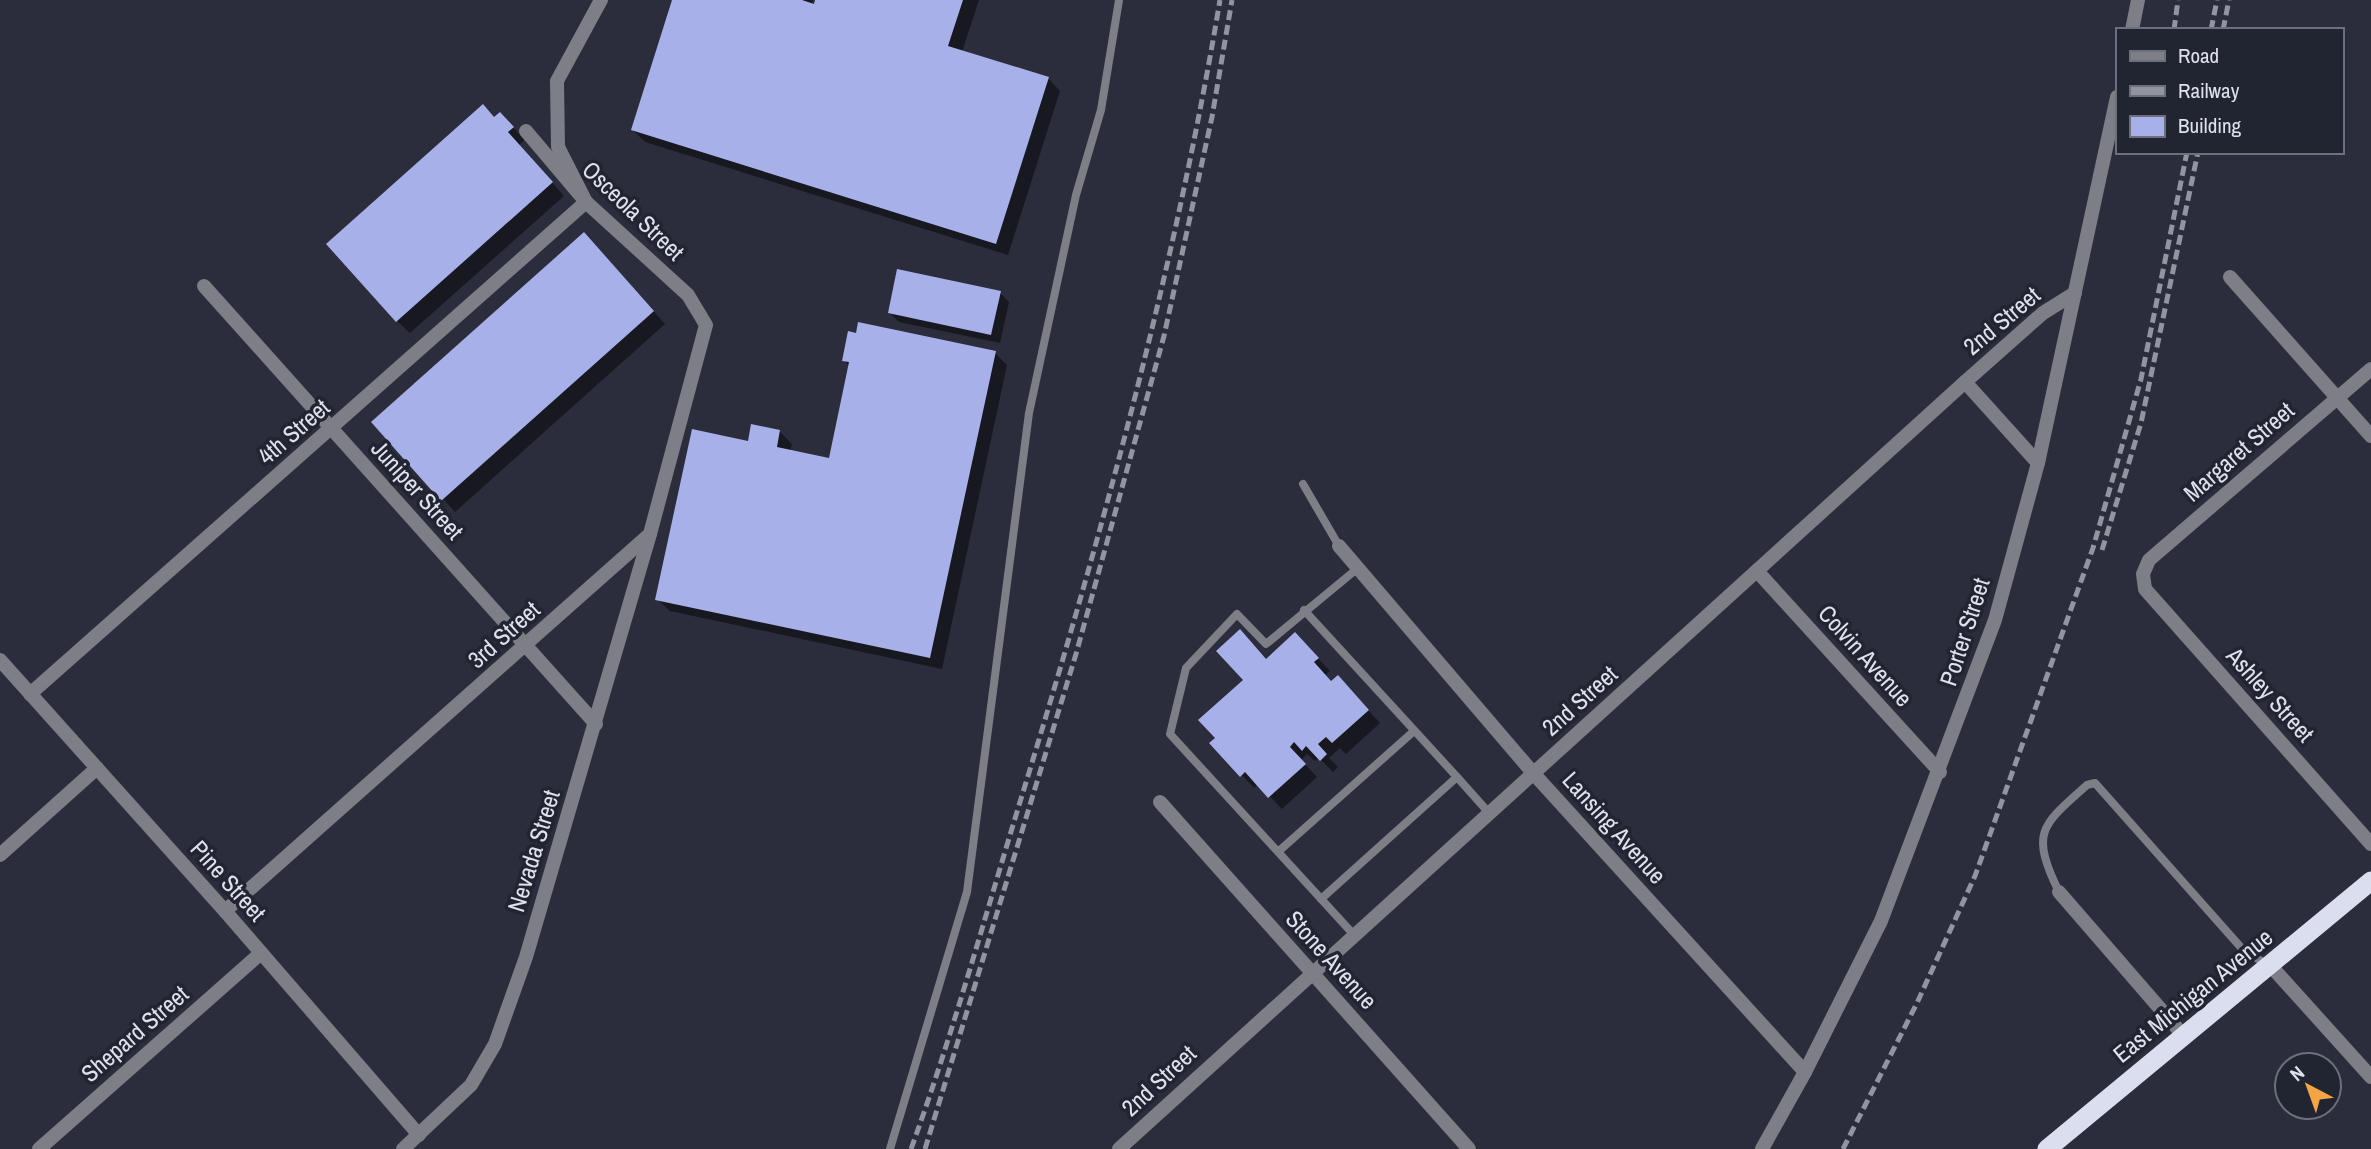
<svg xmlns="http://www.w3.org/2000/svg" width="2371" height="1149" font-family="'Archivo Narrow',sans-serif">
<rect width="100%" height="100%" fill="#2b2d3c"/>
<g fill="#0007">
<polygon points="674,0 813,0 811,5 815,6 817,0 979,0 962,52 1048,78 1060,91 1008,255 645,142 633,130"/>
<polygon points="495,119 512,126 524,140 519,145 564,196 410,333 397,321"/>
<polygon points="596,246 665,324 455,512 373,422"/>
<polygon points="1000,293 1009,302 1000,343 899,322 890,313"/>
<polygon points="995,353 1007,365 942,669 670,611 657,599 749,443 780,432 792,444 790,452 830,460 850,367 844,360"/>
<polygon points="1307,647 1330,671 1325,675 1332,682 1350,690 1380,723 1346,754 1340,748 1329,758 1338,767 1333,772 1319,758 1315,761 1307,754 1301,760 1317,777 1282,809 1258,784 1254,788 1212,743 1267,660"/>
</g>
<g fill="#a7b0e8">
<polygon points="672,0 802,0 814,4 815,0 963,0 948,46 1049,77 996,244 631,130"/>
<polygon points="483,104 494,117 500,112 514,127 508,132 553,182 396,322 326,244"/>
<polygon points="584,232 654,311 441,501 371,422"/>
<polygon points="897,269 1001,291 991,335 888,313"/>
<polygon points="858,322 996,351 930,658 655,600 692,429 748,441 751,424 780,430 777,447 829,458 849,362 842,361 848,331 856,333"/>
<polygon points="1240,629 1266,659 1295,632 1319,658 1314,662 1331,681 1338,675 1369,710 1332,743 1326,737 1318,744 1327,754 1320,761 1306,746 1302,751 1294,742 1290,747 1306,764 1268,798 1245,772 1240,777 1209,743 1215,738 1198,720 1243,680 1216,651"/>
</g>
<g fill="none" stroke-linecap="round" stroke-linejoin="round">
<g stroke="#7d7e86" stroke-width="8">
<polyline points="1303,484 1339,546"/>
<polyline points="1304,610 1457,777 1321,899"/>
<polyline points="1457,777 1490,814"/>
<polyline points="1279,851 1414,731"/>
<path d="M2059,892C2030,832 2041,826 2087,785L2095,783L2245,952L2267,964"/>
<polyline points="1355,936 1170,734 1186,668 1237,614 1266,644 1358,568"/>
<polyline points="890,1149 967,892 1029,413 1076,195 1101,110 1119,0"/>
</g>
<g stroke="#7d7e86" stroke-width="14">
<polyline points="2132,30 2138,0"/>
<polyline points="2230,277 2371,436"/>
<polyline points="204,286 596,724"/>
<polyline points="2371,369 2149,560 2143,574 2145,589 2371,844"/>
<polyline points="1965,382 2038,463"/>
<polyline points="1339,546 1534,774 1805,1072"/>
<polyline points="1757,571 1940,772"/>
<polyline points="0,660 225,911 419,1135"/>
<polyline points="30,694 586,202 558,147 557,81 601,0"/>
<polyline points="1160,802 1469,1149"/>
<polyline points="0,855 97,768"/>
<polyline points="2059,892 2183,1035"/>
<polyline points="225,911 650,534 706,325 688,295 586,202 526,131"/>
<polyline points="2270,965 2371,1077"/>
<polyline points="39,1149 261,953"/>
<polyline points="403,1149 471,1085 495,1044 526,957 650,534"/>
<polyline points="1119,1149 1965,382 2043,313 2075,293"/>
<polyline points="1762,1149 1805,1072 1881,921 1995,620 2038,463 2117,97"/>
</g>
<polyline stroke="#dbdeee" stroke-width="19" points="2047,1149 2371,881"/>
<g stroke="#9294a0" stroke-width="5" stroke-dasharray="10 5" stroke-linecap="butt">
<polyline points="2174,30 2178,0"/>
<polyline points="2211,30 2217,0"/>
<polyline points="2223,30 2229,0"/>
<polyline points="2102,550 2141,423 2198,152"/>
<path d="M911,1149C954,1031 987,909 1024,789C1103,530 1175,268 1220,0"/>
<polyline points="925,1149 1076,654 1164,336 1212,117 1232,0"/>
<polyline points="1843,1149 1917,1003 1975,876 2093,548 2141,379 2187,152"/>
</g>
</g>
<g text-anchor="middle" stroke-width="7" stroke-linejoin="round" paint-order="stroke">
<g font-size="24" fill="#dfe1eb" stroke="#212431">
<text transform="translate(633 211) rotate(44)" y="8">Osceola Street</text>
<text transform="translate(2002 321) rotate(-40)" y="8">2nd Street</text>
<text transform="translate(294 432) rotate(-41)" y="8">4th Street</text>
<text transform="translate(2239 452) rotate(-41)" y="8">Margaret Street</text>
<text transform="translate(417 490) rotate(48)" y="8">Juniper Street</text>
<text transform="translate(1965 632) rotate(-72)" y="8">Porter Street</text>
<text transform="translate(504 635) rotate(-42)" y="8">3rd Street</text>
<text transform="translate(1865 656) rotate(48)" y="8">Colvin Avenue</text>
<text transform="translate(2270 695) rotate(48)" y="8">Ashley Street</text>
<text transform="translate(1580 701) rotate(-42)" y="8">2nd Street</text>
<text transform="translate(1614 828) rotate(48)" y="8">Lansing Avenue</text>
<text transform="translate(534 851) rotate(-73)" y="8">Nevada Street</text>
<text transform="translate(228 881) rotate(48)" y="8">Pine Street</text>
<text transform="translate(1331 960) rotate(48)" y="8">Stone Avenue</text>
<text transform="translate(2193 996) rotate(-39)" y="8">East Michigan Avenue</text>
<text transform="translate(135 1034) rotate(-41)" y="8">Shepard Street</text>
<text transform="translate(1159 1081) rotate(-43)" y="8">2nd Street</text>
</g>
</g>
<rect x="2116" y="28" width="228" height="126" fill="#212431" stroke="#6d707b" stroke-width="2"/>
<rect x="2130" y="51" width="35" height="10" fill="#7d7e86" stroke="#6d707b" stroke-width="2"/>
<text x="2178" y="63" font-size="21" fill="#dfe1eb">Road</text>
<rect x="2130" y="86" width="35" height="10" fill="#9294a0" stroke="#6d707b" stroke-width="2"/>
<text x="2178" y="98" font-size="21" fill="#dfe1eb">Railway</text>
<rect x="2130" y="116" width="35" height="21" fill="#a7b0e8" stroke="#6d707b" stroke-width="2"/>
<text x="2178" y="133" font-size="21" fill="#dfe1eb">Building</text>
<g transform="translate(2308 1086) rotate(319)"><circle r="33" fill="#212431" stroke="#6d707b" stroke-width="2"/>
<path d="M0-5L12 26L0 18L-12 26Z" fill="#f4a443"/>
<text y="-10" font-size="19" font-weight="bold" text-anchor="middle" fill="#dfe1eb">N</text>
</g>
</svg>
